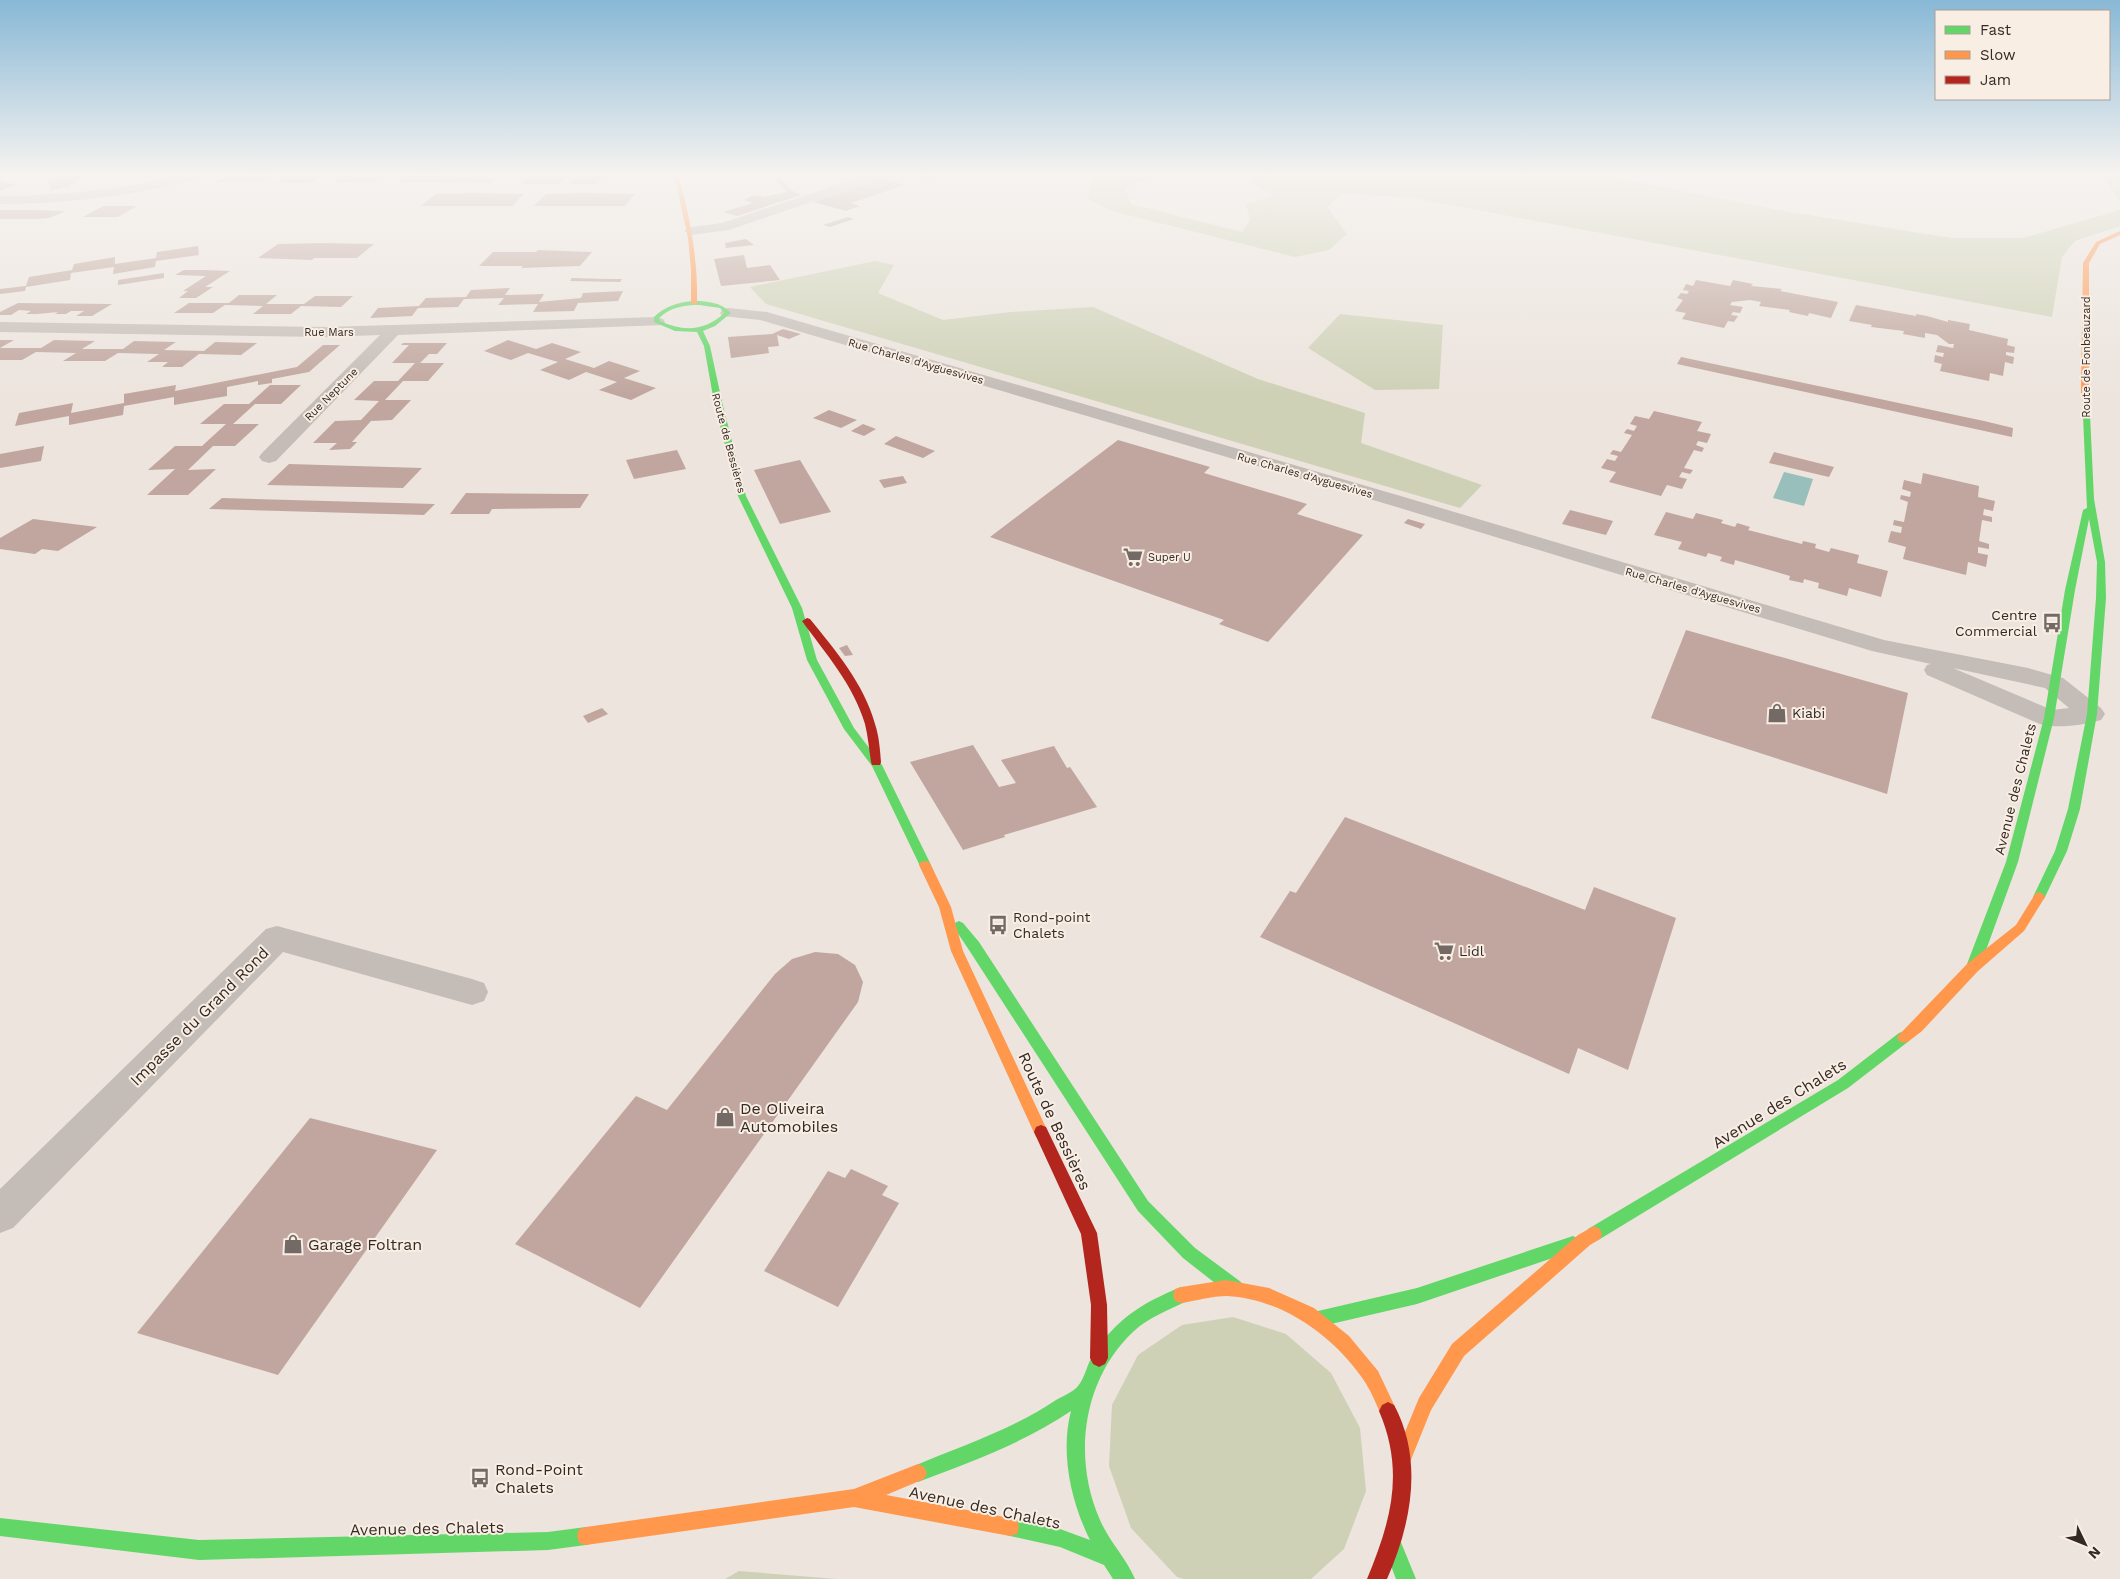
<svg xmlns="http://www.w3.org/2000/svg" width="2120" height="1579" font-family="'Work Sans',sans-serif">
<rect width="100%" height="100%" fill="#ece4dd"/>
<g fill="#ced1b6">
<polygon points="1096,174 1163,174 1124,187 1131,204 1242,232 1250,220 1246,204 1275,196 1251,183 1255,174 1595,174 1784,211 1951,238 2023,238 2120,210 2120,226 2075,241 2062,257 2052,317 1413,198 1342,193 1327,207 1347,234 1329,250 1295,257 1112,211 1088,199 1092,176"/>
<polygon points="2101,174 2120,174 2120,201"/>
<polygon points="875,261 894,265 878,293 943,320 1011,312 1093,307 1258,379 1365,413 1361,443 1482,485 1460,508 766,304 750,287"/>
<polygon points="1340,314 1443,325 1439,389 1375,390 1308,348"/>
<polygon points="1233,1317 1286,1334 1331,1373 1360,1428 1366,1491 1344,1549 1311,1579 1184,1579 1177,1577 1131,1528 1109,1466 1112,1405 1138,1355 1182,1325"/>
<polygon points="739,1571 837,1579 725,1579"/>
</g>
<polygon fill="#99bfbc" points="1784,472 1813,479 1804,506 1773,498"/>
<g fill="#c0a69e">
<polygon points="246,174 273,174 260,182 216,182 226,176 242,176"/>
<polygon points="418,174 456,175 454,177 484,176 481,179 496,179 491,183 398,182 408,175"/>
<polygon points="915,174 925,174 940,178 930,181"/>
<polygon points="79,175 80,179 74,180 75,184 69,185 70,187 51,190 48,179"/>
<polygon points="315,175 323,175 311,183 277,183 288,176"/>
<polygon points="344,175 360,177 384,176 373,183 334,182"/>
<polygon points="531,175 551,175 549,177 568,176 559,184 521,184"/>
<polygon points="578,175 606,175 597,184 569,184"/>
<polygon points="775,178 780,178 793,191 801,195 737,216 723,212 753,203 744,200 754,195 763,197 786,192"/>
<polygon points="881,178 905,185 851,203 860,206 846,211 813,202"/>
<polygon points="0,181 7,181 3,183 18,184 0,191"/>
<polygon points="475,193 524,194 512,206 421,206 436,194"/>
<polygon points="585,193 635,194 625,206 534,206 546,194"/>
<polygon points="103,206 137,206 118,217 83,217"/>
<polygon points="0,210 31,210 66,211 49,218 36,219 0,219"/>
<polygon points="848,217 854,219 830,227 823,225"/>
<polygon points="746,239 754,245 726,248 725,243"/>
<polygon points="321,243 374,244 357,258 314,258 312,260 258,258 278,244"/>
<polygon points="198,246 199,255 156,261 155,267 113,274 114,267 71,273 70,280 26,287 25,291 0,294 0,289 26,286 29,277 72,270 74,264 115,257 115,264 156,258 157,252"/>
<polygon points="538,250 592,252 580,266 521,268 523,266 479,266 493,252 536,252"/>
<polygon points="744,255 747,268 770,265 780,280 721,286 714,259"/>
<polygon points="184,270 203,270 230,271 205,287 213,287 196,298 179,298 188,291 183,291 206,276 175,275"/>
<polygon points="164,273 164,278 118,285 118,280"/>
<polygon points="572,278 609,279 622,279 620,282 570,281"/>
<polygon points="1696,280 1730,286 1733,280 1753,284 1751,286 1782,289 1780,291 1838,302 1831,318 1809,313 1808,316 1789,312 1790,310 1759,306 1761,302 1750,300 1732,302 1730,305 1743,307 1740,313 1733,312 1731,315 1738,316 1734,322 1728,321 1724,328 1682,319 1686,313 1675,311 1683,300 1677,298 1681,293 1687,294 1689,291 1683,290 1686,284 1693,286"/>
<polygon points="510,288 505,295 544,294 539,302 581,298 583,293 623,291 618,301 578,303 574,311 533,312 538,304 498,305 504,298 464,299 458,307 418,308 412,316 370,318 378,308 419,306 426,298 466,297 471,290"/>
<polygon points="239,295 277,295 266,304 304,304 315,296 353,296 341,307 301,306 291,314 253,314 263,306 225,305 213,313 174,313 189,303 229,303"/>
<polygon points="18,303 112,304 92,316 76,316 84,311 71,311 66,314 55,314 58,312 37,314 26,314 31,311 19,310 11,315 0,315 0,312"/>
<polygon points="1856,305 1916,316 1916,314 1927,316 1948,322 1948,320 1970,324 1969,330 2008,339 2007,345 2015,347 2014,353 2006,352 2006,355 2014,357 2013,364 2005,362 2003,376 1990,373 1989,381 1940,371 1942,364 1934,362 1935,355 1943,357 1944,353 1936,352 1938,345 1953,348 1954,344 1949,344 1937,335 1925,333 1925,338 1903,334 1904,331 1871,327 1872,325 1849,321"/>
<polygon points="783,329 801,334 789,339 777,335 779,346 768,347 769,353 731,358 728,337 772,334"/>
<polygon points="0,340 14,340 0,348 41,348 54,340 95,341 82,349 123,349 134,341 176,342 164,350 204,351 215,342 257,343 241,355 199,354 182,367 162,367 168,362 147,362 159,354 118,353 105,361 63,361 76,353 36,352 22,360 0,360"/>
<polygon points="508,340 536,349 552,343 581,352 565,359 594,368 609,361 640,371 624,378 656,388 631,400 599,390 617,382 586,372 569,380 540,370 558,362 528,353 511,360 484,351"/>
<polygon points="403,343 447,343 437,354 429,354 420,363 444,363 428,381 403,381 385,400 411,400 392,420 371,421 352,442 357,442 350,449 329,450 337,443 313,443 335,421 361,420 379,401 354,400 374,381 398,381 415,363 392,363 409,345 401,345"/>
<polygon points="323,345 340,345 309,372 272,379 272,383 258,385 258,381 227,387 227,396 174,405 174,397 124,406 123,415 69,425 69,416 15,426 19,413 73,403 71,413 124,403 124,394 176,385 175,391 297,367"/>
<polygon points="1681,357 1984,421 2013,428 2012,437 1677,364"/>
<polygon points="270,385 301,385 281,404 255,404 233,424 259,424 235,446 213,446 188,470 216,469 188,495 147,495 175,469 148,470 175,446 202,446 226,424 200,424 224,404 249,404"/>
<polygon points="829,410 857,420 841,428 813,418"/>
<polygon points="1654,411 1702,422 1697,431 1711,434 1707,443 1698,441 1696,445 1704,448 1702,452 1694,450 1684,468 1693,470 1690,474 1682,472 1679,477 1687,479 1682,489 1667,485 1661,496 1609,482 1616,472 1601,468 1607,459 1615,461 1618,456 1610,454 1613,450 1621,452 1632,435 1624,433 1627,429 1634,431 1637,426 1630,424 1635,416 1649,419"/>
<polygon points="863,424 876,429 864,436 851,431"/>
<polygon points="896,436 935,451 923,458 884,444"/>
<polygon points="1118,440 1210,467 1204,473 1307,504 1297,514 1363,535 1268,642 1219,624 1224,620 990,537"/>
<polygon points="44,446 41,461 0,468 0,454"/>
<polygon points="677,450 686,469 634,479 626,460"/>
<polygon points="1774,452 1834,467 1829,477 1769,463"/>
<polygon points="800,460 831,512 780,524 754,470"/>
<polygon points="289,464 422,468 403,488 267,485"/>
<polygon points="1923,473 1979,486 1978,497 1995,501 1993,511 1984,509 1983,515 1992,517 1992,522 1982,520 1979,541 1989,544 1989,549 1978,547 1978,553 1988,555 1986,567 1968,562 1966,575 1903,559 1906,547 1888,542 1891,531 1901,533 1902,527 1893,525 1894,520 1904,522 1908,502 1900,499 1901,495 1910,497 1911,492 1902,489 1904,480 1921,484"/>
<polygon points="903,476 907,483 884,488 879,480"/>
<polygon points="466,493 572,494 589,494 580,508 492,509 489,514 450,514"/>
<polygon points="222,498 435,504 424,515 209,509"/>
<polygon points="1570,510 1613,521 1606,535 1562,524"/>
<polygon points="1666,512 1693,519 1696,513 1723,520 1721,523 1735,527 1737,523 1750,527 1748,530 1802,544 1803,541 1816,544 1815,548 1829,552 1831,548 1859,555 1857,563 1888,571 1881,597 1849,588 1847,596 1818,588 1819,583 1804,579 1803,583 1789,580 1790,576 1735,560 1734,565 1720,561 1722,557 1708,553 1706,557 1678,549 1682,542 1654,535"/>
<polygon points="33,519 97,527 58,551 42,549 35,554 0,549 0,538"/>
<polygon points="1408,519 1425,524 1421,529 1404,523"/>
<polygon points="1686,630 1908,693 1887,794 1651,718"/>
<polygon points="847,645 853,655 845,656 839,648"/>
<polygon points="602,708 608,714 588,723 583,716"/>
<polygon points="973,745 999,787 1016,783 1001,760 1054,746 1067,768 1070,767 1097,807 1004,835 1005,837 963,850 910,762"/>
<polygon points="1345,817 1585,910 1594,887 1676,918 1628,1070 1578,1048 1569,1074 1260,937 1290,891 1296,893"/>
<polygon points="815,952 838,954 855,965 863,982 858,1002 640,1308 515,1244 636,1096 667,1110 775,974 792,959"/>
<polygon points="310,1118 437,1150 278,1375 137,1333"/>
<polygon points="851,1169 888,1186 882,1195 899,1203 838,1307 764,1271 828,1171 845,1178"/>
</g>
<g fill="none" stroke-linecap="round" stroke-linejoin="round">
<g fill="#c4bcb7" fill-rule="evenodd">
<path d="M190,174H211L209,177C140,194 71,204 0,204V196C65,196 127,188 190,174Z"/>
<polygon points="870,174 887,174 885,177 729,230 691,235 684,231 691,227 722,223"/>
<path d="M728,308L767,312L1404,497L1884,640L2028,668L2063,678L2101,708L2105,714L2101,720C2083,725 2058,729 2040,724L1927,675L1924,670L1927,665L1931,664L1872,651L1390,505L760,320L722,316L720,313L722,310ZM1953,668L2045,688L2069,708L2052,710Z"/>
<polygon points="657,317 663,319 665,322 663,325 398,335 276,461 269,463 262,461 259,457 262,453 380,335 325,337 0,332 0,322 325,327"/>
<polygon points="277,926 472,979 484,983 488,992 484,1001 472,1005 283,952 13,1228 0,1233 0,1189 266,929"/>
</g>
<g fill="#63d668" fill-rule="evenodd">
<path d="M692,301C707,301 721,302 731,313L715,326L703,331L710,346L722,402L746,496L802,608L817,660L854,728L882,765L931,865L929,868H921L872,766L844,729L807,660L792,608L738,496L714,402L704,346L697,332L675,331L654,322V317C665,306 677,303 692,301ZM699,305L720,308L724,313C706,331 683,332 660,321L659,318C671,307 684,305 699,305Z"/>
<polygon points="2082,392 2089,394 2094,499 2105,562 2106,598 2097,714 2080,809 2067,851 2045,897 2043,900 2035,900 2033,897 2055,851 2068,809 2087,714 2096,598 2097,562 2089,519 2075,590 2054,718 2018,862 1981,964 1979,968 1974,969 1969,968 1967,964 2006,862 2044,718 2065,590 2083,510 2087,508"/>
<polygon points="959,921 963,923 979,942 1148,1201 1195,1248 1241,1282 1243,1288 1241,1294 1235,1296 1229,1294 1183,1258 1138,1211 969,950 953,926 955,923"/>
<polygon points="1904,1031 1909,1033 1911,1037 1909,1041 1848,1088 1600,1239 1594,1242 1588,1239 1586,1234 1588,1229 1838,1080 1899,1033"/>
<polygon points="1573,1236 1579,1239 1581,1244 1579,1249 1417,1304 1318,1327 1312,1325 1310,1319 1312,1313 1318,1311 1417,1288"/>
<path d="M1181,1287L1187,1289L1189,1295L1187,1301C1169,1310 1149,1317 1134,1331C1083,1378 1072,1457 1100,1520C1109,1541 1126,1558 1135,1579H1113L1104,1565L1060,1547L1010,1536L1003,1534L1001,1527L1003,1520L1010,1518L1060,1529L1090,1540C1071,1502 1060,1453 1071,1411C1024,1443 970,1462 918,1482L912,1479L909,1473L912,1467C961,1446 1012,1430 1056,1400C1063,1396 1073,1392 1078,1386C1085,1378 1087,1364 1093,1355C1116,1319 1142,1303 1181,1287Z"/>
<polygon points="0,1518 199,1540 548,1532 586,1527 593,1529 595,1536 593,1543 586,1545 548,1550 199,1560 0,1536"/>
<polygon points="1393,1538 1400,1540 1416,1579 1396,1579 1384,1547 1386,1540"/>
</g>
<g fill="#ff974d" fill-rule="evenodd">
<path d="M674,174H678C690,217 698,258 697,303L694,305L691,303V270L688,238Z"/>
<polygon points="2120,231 2120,235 2100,244 2089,263 2089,394 2085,396 2081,394 2083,263 2096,242"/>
<polygon points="925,861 929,862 931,865 951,907 963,951 1048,1132 1046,1137 1041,1139 1036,1137 951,951 939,907 919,865 921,862"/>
<polygon points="2039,892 2043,894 2045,897 2024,931 1978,971 1922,1031 1909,1041 1904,1043 1899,1041 1897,1037 1968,963 2016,925 2035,894"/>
<polygon points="1594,1226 1600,1229 1602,1234 1600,1239 1590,1245 1464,1356 1431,1410 1408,1467 1402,1470 1396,1467 1393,1461 1419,1398 1452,1344 1578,1235"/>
<path d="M1226,1280L1269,1288L1314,1308L1349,1336L1378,1371L1397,1411L1394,1417L1388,1420L1382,1417C1377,1406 1372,1393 1365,1382C1335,1337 1283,1299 1227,1296C1212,1296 1195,1301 1181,1303L1175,1301L1173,1295L1175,1289L1181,1287Z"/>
<polygon points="918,1464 924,1467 927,1473 924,1479 886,1495 1010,1518 1017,1520 1019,1527 1017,1534 1010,1536 854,1507 586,1545 579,1543 577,1536 579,1529 586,1527 854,1489"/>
</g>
<g fill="#b3261e" fill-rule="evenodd">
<path d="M807,618L810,619C836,651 864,684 875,724C879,736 880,749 881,762L880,765H872L871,762C869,749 868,736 865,724C853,684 826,654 802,621Z"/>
<polygon points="1041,1125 1046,1127 1097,1233 1107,1305 1108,1358 1105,1364 1099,1367 1093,1364 1090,1358 1091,1305 1081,1234 1034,1132 1036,1127"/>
<path d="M1388,1402L1394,1405C1424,1460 1411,1525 1387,1579H1367C1391,1521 1405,1472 1379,1411L1382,1405Z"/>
</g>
</g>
<linearGradient id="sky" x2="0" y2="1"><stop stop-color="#88b8d6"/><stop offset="0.44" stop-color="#f6f3f0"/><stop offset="1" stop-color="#f6f3f0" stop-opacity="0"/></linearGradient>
<rect width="2120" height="395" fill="url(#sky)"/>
<defs>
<symbol id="supermarket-bare" viewBox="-9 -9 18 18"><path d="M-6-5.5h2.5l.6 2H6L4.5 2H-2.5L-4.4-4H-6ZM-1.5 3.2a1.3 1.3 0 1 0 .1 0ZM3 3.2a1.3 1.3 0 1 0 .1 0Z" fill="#746a65" stroke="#f9eee3" stroke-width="2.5" paint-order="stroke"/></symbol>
<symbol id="bus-bare" viewBox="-9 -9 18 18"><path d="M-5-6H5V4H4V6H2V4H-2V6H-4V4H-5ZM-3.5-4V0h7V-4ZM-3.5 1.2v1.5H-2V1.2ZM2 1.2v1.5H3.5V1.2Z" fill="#746a65" stroke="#f9eee3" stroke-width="2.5" paint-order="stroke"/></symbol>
<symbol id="shop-bare" viewBox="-9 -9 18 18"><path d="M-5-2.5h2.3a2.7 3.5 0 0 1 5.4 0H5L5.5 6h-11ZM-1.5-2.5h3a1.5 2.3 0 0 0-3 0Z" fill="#746a65" stroke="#f9eee3" stroke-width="2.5" paint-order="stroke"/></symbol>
</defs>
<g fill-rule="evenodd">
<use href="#supermarket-bare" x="1119" y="543" width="28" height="28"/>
<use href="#bus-bare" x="2038" y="609" width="28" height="28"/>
<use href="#shop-bare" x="1763" y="699" width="28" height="28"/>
<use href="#bus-bare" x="984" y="911" width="28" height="28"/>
<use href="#supermarket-bare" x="1430" y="937" width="28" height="28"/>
<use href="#shop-bare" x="711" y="1103" width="28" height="28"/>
<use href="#shop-bare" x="279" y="1230" width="28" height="28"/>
<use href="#bus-bare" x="466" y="1464" width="28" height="28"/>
</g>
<g text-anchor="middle" stroke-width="4" stroke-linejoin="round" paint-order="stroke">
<g font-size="11" fill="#342925" stroke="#f9eee3">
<text x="329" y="336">Rue Mars</text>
<text transform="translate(2086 357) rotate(-90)" y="4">Route de Fonbeauzard</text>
<text transform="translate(916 361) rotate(16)" y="4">Rue Charles d'Ayguesvives</text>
<text transform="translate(331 394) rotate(-45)" y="4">Rue Neptune</text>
<text transform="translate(729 443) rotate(75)" y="4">Route de Bessières</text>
<text transform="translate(1305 475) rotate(16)" y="4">Rue Charles d'Ayguesvives</text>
<text transform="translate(1693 590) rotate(16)" y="4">Rue Charles d'Ayguesvives</text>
</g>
<g font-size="11" fill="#342925" stroke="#f9eee3" text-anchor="start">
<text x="1148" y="561">Super U</text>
</g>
<g font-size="14" fill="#342925" stroke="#f9eee3" text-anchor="start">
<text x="2037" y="620" text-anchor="end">Centre<tspan x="2037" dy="16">Commercial</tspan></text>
<text x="1792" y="718">Kiabi</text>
<text x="1013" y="922">Rond-point<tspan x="1013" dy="16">Chalets</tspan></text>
<text x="1459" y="956">Lidl</text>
</g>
<g font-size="14" fill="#342925" stroke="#f9eee3">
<text transform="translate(2015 789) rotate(-76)" y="5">Avenue des Chalets</text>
</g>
<g font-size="16" fill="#342925" stroke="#f9eee3">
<text transform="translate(199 1016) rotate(-45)" y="6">Impasse du Grand Rond</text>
<text transform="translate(1779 1103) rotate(-32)" y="6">Avenue des Chalets</text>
<text transform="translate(1055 1121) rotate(65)" y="6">Route de Bessières</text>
<text transform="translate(985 1507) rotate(12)" y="6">Avenue des Chalets</text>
<text transform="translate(427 1528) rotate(-1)" y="6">Avenue des Chalets</text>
</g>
<g font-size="16" fill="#342925" stroke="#f9eee3" text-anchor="start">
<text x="740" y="1114">De Oliveira<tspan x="740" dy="18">Automobiles</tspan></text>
<text x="308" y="1250">Garage Foltran</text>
<text x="495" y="1475">Rond-Point<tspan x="495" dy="18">Chalets</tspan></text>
</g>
</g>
<rect x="1935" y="10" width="175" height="90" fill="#f9eee3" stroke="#aa9f97"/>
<rect x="1945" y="26" width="25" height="8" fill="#63d668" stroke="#aa9f97"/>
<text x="1980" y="35" font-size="15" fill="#342925">Fast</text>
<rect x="1945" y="51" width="25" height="8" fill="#ff974d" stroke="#aa9f97"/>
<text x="1980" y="60" font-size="15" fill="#342925">Slow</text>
<rect x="1945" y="76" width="25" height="8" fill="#b3261e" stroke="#aa9f97"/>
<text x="1980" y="85" font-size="15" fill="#342925">Jam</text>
<g transform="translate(2085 1544) rotate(133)" stroke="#f9eee3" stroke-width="4" paint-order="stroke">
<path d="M0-4L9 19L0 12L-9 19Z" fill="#342925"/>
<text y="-8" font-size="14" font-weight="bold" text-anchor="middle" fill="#342925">N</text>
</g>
</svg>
